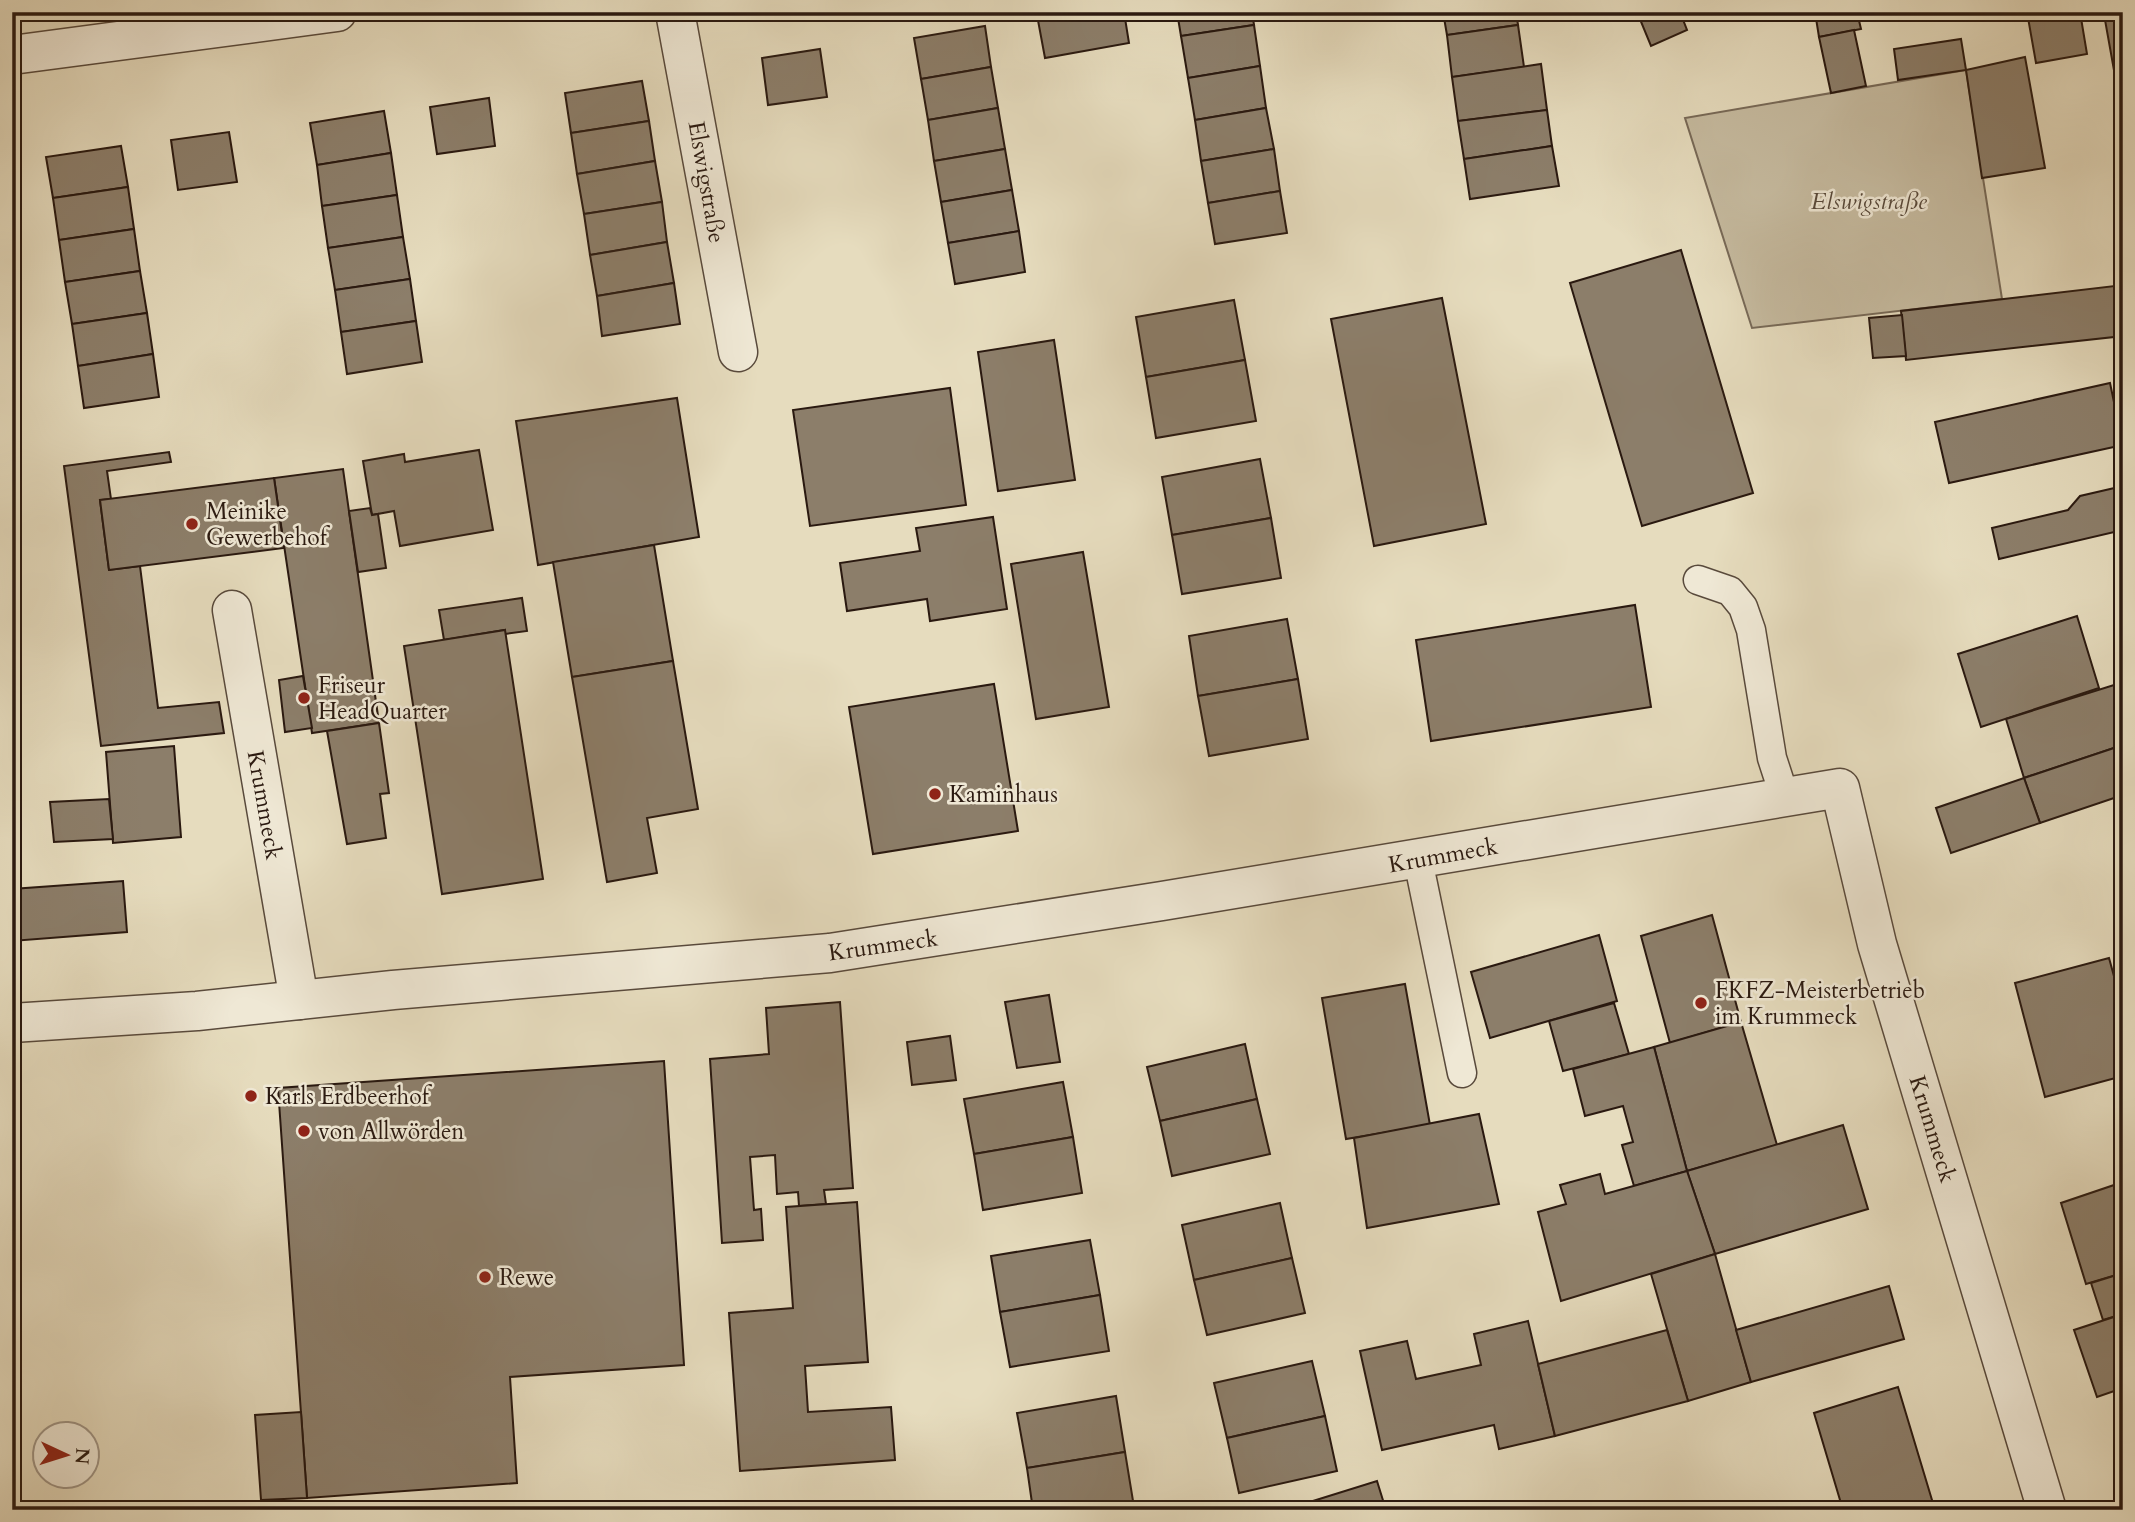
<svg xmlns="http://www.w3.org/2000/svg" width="2135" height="1522" font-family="Cardo,serif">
<rect width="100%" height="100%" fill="#e6dcbe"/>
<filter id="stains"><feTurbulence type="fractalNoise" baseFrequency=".00286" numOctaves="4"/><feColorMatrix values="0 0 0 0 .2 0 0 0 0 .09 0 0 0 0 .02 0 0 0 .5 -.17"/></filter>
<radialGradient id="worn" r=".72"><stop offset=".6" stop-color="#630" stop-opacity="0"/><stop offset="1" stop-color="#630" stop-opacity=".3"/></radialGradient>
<polygon fill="#c6bba0" stroke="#786a58" stroke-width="2" points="1966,70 2002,299 1752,328 1685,118"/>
<g fill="#8c7e6a" stroke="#2a1910" stroke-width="2">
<polygon points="1054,12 1124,12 1129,43 1045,58 1037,15"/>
<polygon points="1177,12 1252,12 1254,25 1181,36"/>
<polygon points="1443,12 1516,12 1518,25 1447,35"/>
<polygon points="1637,12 1680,12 1687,30 1651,46"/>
<polygon points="1815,12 1857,12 1861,29 1819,37"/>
<polygon points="2027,12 2080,12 2087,54 2036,63"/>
<polygon points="2123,18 2123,75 2115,76 2105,20"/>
<polygon points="1254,25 1260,66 1188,78 1181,36"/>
<polygon points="1518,25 1524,67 1452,77 1447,35"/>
<polygon points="985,26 991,67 921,79 914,38"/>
<polygon points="1854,30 1866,86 1831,93 1819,37"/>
<polygon points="1961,39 1966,70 1898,80 1894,49"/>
<polygon points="820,49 827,97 768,105 762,58"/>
<polygon points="2025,57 2045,168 1982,178 1966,70"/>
<polygon points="1541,64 1547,110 1458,121 1452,77"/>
<polygon points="1260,66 1266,108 1195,120 1188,78"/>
<polygon points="991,67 998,108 928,120 921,79"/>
<polygon points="642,81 649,121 571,133 565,93"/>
<polygon points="489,98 495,146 437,154 430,107"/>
<polygon points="998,108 1005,149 934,161 928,120"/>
<polygon points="1266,108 1274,149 1201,161 1195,120"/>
<polygon points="1547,110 1552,146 1464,159 1458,121"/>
<polygon points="384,111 391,153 317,165 310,123"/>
<polygon points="649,121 655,161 577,174 571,133"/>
<polygon points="229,132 237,182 178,190 171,140"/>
<polygon points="121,146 128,187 53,198 46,157"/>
<polygon points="1552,146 1559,186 1470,199 1464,159"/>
<polygon points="1005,149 1012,190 941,202 934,161"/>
<polygon points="1274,149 1280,191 1208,203 1201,161"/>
<polygon points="391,153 397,195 322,206 317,165"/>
<polygon points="655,161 662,202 584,214 577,174"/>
<polygon points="128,187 134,229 59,240 53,198"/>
<polygon points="1012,190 1019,231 948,243 941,202"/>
<polygon points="1280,191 1287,233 1215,244 1208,203"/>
<polygon points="397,195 403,237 328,248 322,206"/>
<polygon points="662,202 667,242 590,255 584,214"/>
<polygon points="134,229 140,271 65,282 59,240"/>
<polygon points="1019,231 1025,272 955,284 948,243"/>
<polygon points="403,237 410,279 335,290 328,248"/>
<polygon points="667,242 674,283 597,296 590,255"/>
<polygon points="1681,250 1753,493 1642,526 1570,283"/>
<polygon points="140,271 147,313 72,324 65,282"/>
<polygon points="410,279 416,321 341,332 335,290"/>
<polygon points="674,283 680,324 602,336 597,296"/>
<polygon points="2123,285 2123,336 1906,360 1901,311"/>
<polygon points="1442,298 1486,524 1374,546 1331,319"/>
<polygon points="1234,300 1245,360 1146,377 1136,317"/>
<polygon points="147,313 153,354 78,366 72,324"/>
<polygon points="1902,315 1906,356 1873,358 1869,318"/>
<polygon points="416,321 422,362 347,374 341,332"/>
<polygon points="1054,340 1075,480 998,491 978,352"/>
<polygon points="153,354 159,397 84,408 78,366"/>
<polygon points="1245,360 1256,421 1156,438 1146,377"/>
<polygon points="2110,383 2123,445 1949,483 1935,422"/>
<polygon points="950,388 966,505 810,526 793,410"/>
<polygon points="677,398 699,537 538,565 516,421"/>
<polygon points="479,450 493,530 400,546 394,511 372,515 363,461 404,454 405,462"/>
<polygon points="169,452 171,462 107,471 111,499 100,500 109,570 140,566 158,708 219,702 224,733 101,746 64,466"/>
<polygon points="1260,459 1271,518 1172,535 1162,477"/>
<polygon points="343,469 379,723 312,733 274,478"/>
<polygon points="274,478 284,548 109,570 100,500"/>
<polygon points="2123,486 2123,530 1999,559 1992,528 2068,510 2080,496"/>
<polygon points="370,508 372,515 378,514 386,568 358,572 349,511"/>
<polygon points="993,517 1007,609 930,621 927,599 847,611 840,563 920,551 916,528"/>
<polygon points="1271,518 1281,578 1182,594 1172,535"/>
<polygon points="654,545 673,661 572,677 553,562"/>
<polygon points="1083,552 1109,707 1036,719 1011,564"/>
<polygon points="522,598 527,631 505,634 505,630 444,640 439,610"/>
<polygon points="1635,605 1651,707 1431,741 1416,640"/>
<polygon points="2077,616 2099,688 1981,727 1958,654"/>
<polygon points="1287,619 1298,679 1198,696 1189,636"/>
<polygon points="505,630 543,879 442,894 404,646"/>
<polygon points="673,661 698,809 647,818 657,873 607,882 572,677"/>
<polygon points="303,676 312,728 285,732 279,680"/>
<polygon points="1298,679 1308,739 1209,756 1198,696"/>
<polygon points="994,684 1018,831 873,854 849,707"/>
<polygon points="2114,685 2120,703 2123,702 2123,745 2024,778 2006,719"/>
<polygon points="379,723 389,793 380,794 386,838 347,844 327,731"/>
<polygon points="2123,745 2123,795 2040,823 2024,778"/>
<polygon points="174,746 181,837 113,843 106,752"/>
<polygon points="2024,778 2040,823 1951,853 1936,808"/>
<polygon points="109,799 113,839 54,842 50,802"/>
<polygon points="123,881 127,932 12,941 12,889"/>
<polygon points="1712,915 1741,1022 1670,1043 1641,936"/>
<polygon points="1599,935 1617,1001 1490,1038 1471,972"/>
<polygon points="2109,958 2123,1009 2123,1076 2045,1097 2015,983"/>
<polygon points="1405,984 1430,1125 1346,1139 1322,998"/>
<polygon points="1049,995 1060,1062 1017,1068 1005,1002"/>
<polygon points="840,1002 853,1188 824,1190 826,1204 799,1206 798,1192 777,1194 775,1155 750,1157 754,1210 761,1209 763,1240 722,1243 710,1059 769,1054 766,1008"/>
<polygon points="1614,1003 1629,1054 1563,1071 1549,1021"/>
<polygon points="1741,1022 1777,1145 1687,1171 1654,1047"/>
<polygon points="950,1036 956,1080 912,1085 907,1042"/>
<polygon points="1245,1044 1257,1099 1160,1121 1147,1067"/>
<polygon points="1654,1047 1687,1171 1634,1186 1622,1145 1633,1142 1623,1106 1585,1116 1573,1069"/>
<polygon points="664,1061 684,1365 510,1377 517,1483 307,1498 278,1088"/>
<polygon points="1063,1082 1073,1137 974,1154 964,1099"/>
<polygon points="1257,1099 1270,1154 1172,1176 1160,1121"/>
<polygon points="1479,1114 1499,1204 1367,1228 1354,1138"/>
<polygon points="1843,1125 1868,1209 1715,1254 1687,1171"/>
<polygon points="1073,1137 1082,1193 983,1210 974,1154"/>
<polygon points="1687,1171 1715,1254 1561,1301 1538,1212 1566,1204 1560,1185 1600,1174 1605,1194"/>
<polygon points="2123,1182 2123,1273 2086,1284 2061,1203"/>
<polygon points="857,1202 868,1362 805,1366 808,1412 891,1407 895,1460 740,1471 729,1313 793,1308 786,1207"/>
<polygon points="1280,1203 1292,1258 1194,1280 1182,1225"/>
<polygon points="1090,1240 1100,1295 1000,1312 991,1256"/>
<polygon points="1715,1254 1751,1382 1688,1401 1651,1274"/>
<polygon points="1292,1258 1305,1313 1207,1335 1194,1280"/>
<polygon points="2123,1273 2123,1314 2103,1320 2091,1283"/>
<polygon points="1889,1286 1904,1339 1751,1382 1736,1330"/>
<polygon points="1100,1295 1109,1351 1010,1367 1000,1312"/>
<polygon points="2123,1314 2123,1388 2097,1397 2074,1330"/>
<polygon points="1528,1321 1555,1436 1499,1449 1494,1425 1382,1450 1360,1351 1407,1341 1416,1379 1481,1365 1474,1334"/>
<polygon points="1667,1330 1688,1401 1555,1436 1538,1364"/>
<polygon points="1312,1361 1325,1416 1227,1438 1214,1383"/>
<polygon points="1898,1387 1935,1510 1843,1510 1814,1413"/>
<polygon points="1116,1396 1125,1452 1027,1468 1017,1413"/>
<polygon points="301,1412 307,1498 261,1500 255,1415"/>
<polygon points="1325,1416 1337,1471 1239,1493 1227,1438"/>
<polygon points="1125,1452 1134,1507 1119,1510 1033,1510 1027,1468"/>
<polygon points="1377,1481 1386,1510 1284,1510"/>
</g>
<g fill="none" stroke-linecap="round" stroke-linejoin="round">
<defs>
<g id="service">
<polyline points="1698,580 1730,591 1743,607 1751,630 1772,758 1785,798"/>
<polyline points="1418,860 1462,1073"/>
</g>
<g id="minor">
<polyline points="675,12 738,352"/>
<polyline points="12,55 337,12"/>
<polyline points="232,610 299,1000"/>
<polyline points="12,1023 197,1011 393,990 830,953 1162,901 1840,788 1877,944 2047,1510"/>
</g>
</defs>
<use href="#service" stroke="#594a3c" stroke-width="31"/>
<use href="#minor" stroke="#594a3c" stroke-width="41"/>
<use href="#service" stroke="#efe8d5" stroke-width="28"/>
<use href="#minor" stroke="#efe8d5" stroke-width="38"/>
</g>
<g fill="#8f2418" stroke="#efe8d5" stroke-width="2.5">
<circle cx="192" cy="524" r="7"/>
<circle cx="304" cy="698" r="7"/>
<circle cx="935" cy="794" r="7"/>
<circle cx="1701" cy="1003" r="7"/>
<circle cx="251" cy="1096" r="7"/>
<circle cx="304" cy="1131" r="7"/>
<circle cx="485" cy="1277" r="7"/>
</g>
<g text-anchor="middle" stroke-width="5" stroke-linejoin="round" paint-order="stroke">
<g font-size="23" fill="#2a1910" stroke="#efe8d5">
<text transform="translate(707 182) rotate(80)" y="8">Elswigstraße</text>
<text transform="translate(265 805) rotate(80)" y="8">Krummeck</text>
<text transform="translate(1443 855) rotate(-10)" y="8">Krummeck</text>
<text transform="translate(883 945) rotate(-8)" y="8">Krummeck</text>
<text transform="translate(1933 1129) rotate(73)" y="8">Krummeck</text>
</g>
<g font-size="23" font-style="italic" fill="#594a3b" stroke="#efe8d5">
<text x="1869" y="209">Elswigstraße</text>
</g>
<g font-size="23" fill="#2a1910" stroke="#efe8d5" text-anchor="start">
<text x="206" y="519">Meinike<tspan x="206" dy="26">Gewerbehof</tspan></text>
<text x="318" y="693">Friseur<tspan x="318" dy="26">HeadQuarter</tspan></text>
<text x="949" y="802">Kaminhaus</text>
<text x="1715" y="998">FKFZ-Meisterbetrieb<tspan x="1715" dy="26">im Krummeck</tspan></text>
<text x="265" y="1104">Karls Erdbeerhof</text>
<text x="318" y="1139">von Allwörden</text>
<text x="499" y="1285">Rewe</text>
</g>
</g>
<rect width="2135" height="1522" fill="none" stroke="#e6dcbe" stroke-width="42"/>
<rect x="14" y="14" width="2107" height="1494" fill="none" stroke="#2a1910" stroke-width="3.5"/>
<rect x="21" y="21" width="2093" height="1480" fill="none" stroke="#2a1910" stroke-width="2"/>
<g transform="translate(66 1455) rotate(94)"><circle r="33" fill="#efe8d5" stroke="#a09586" stroke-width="2"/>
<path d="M0-5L12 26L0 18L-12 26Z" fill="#8f2418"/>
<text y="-10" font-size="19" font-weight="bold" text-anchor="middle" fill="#2a1910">N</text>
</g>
<rect width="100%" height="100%" filter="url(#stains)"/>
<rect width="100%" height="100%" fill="url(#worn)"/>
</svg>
